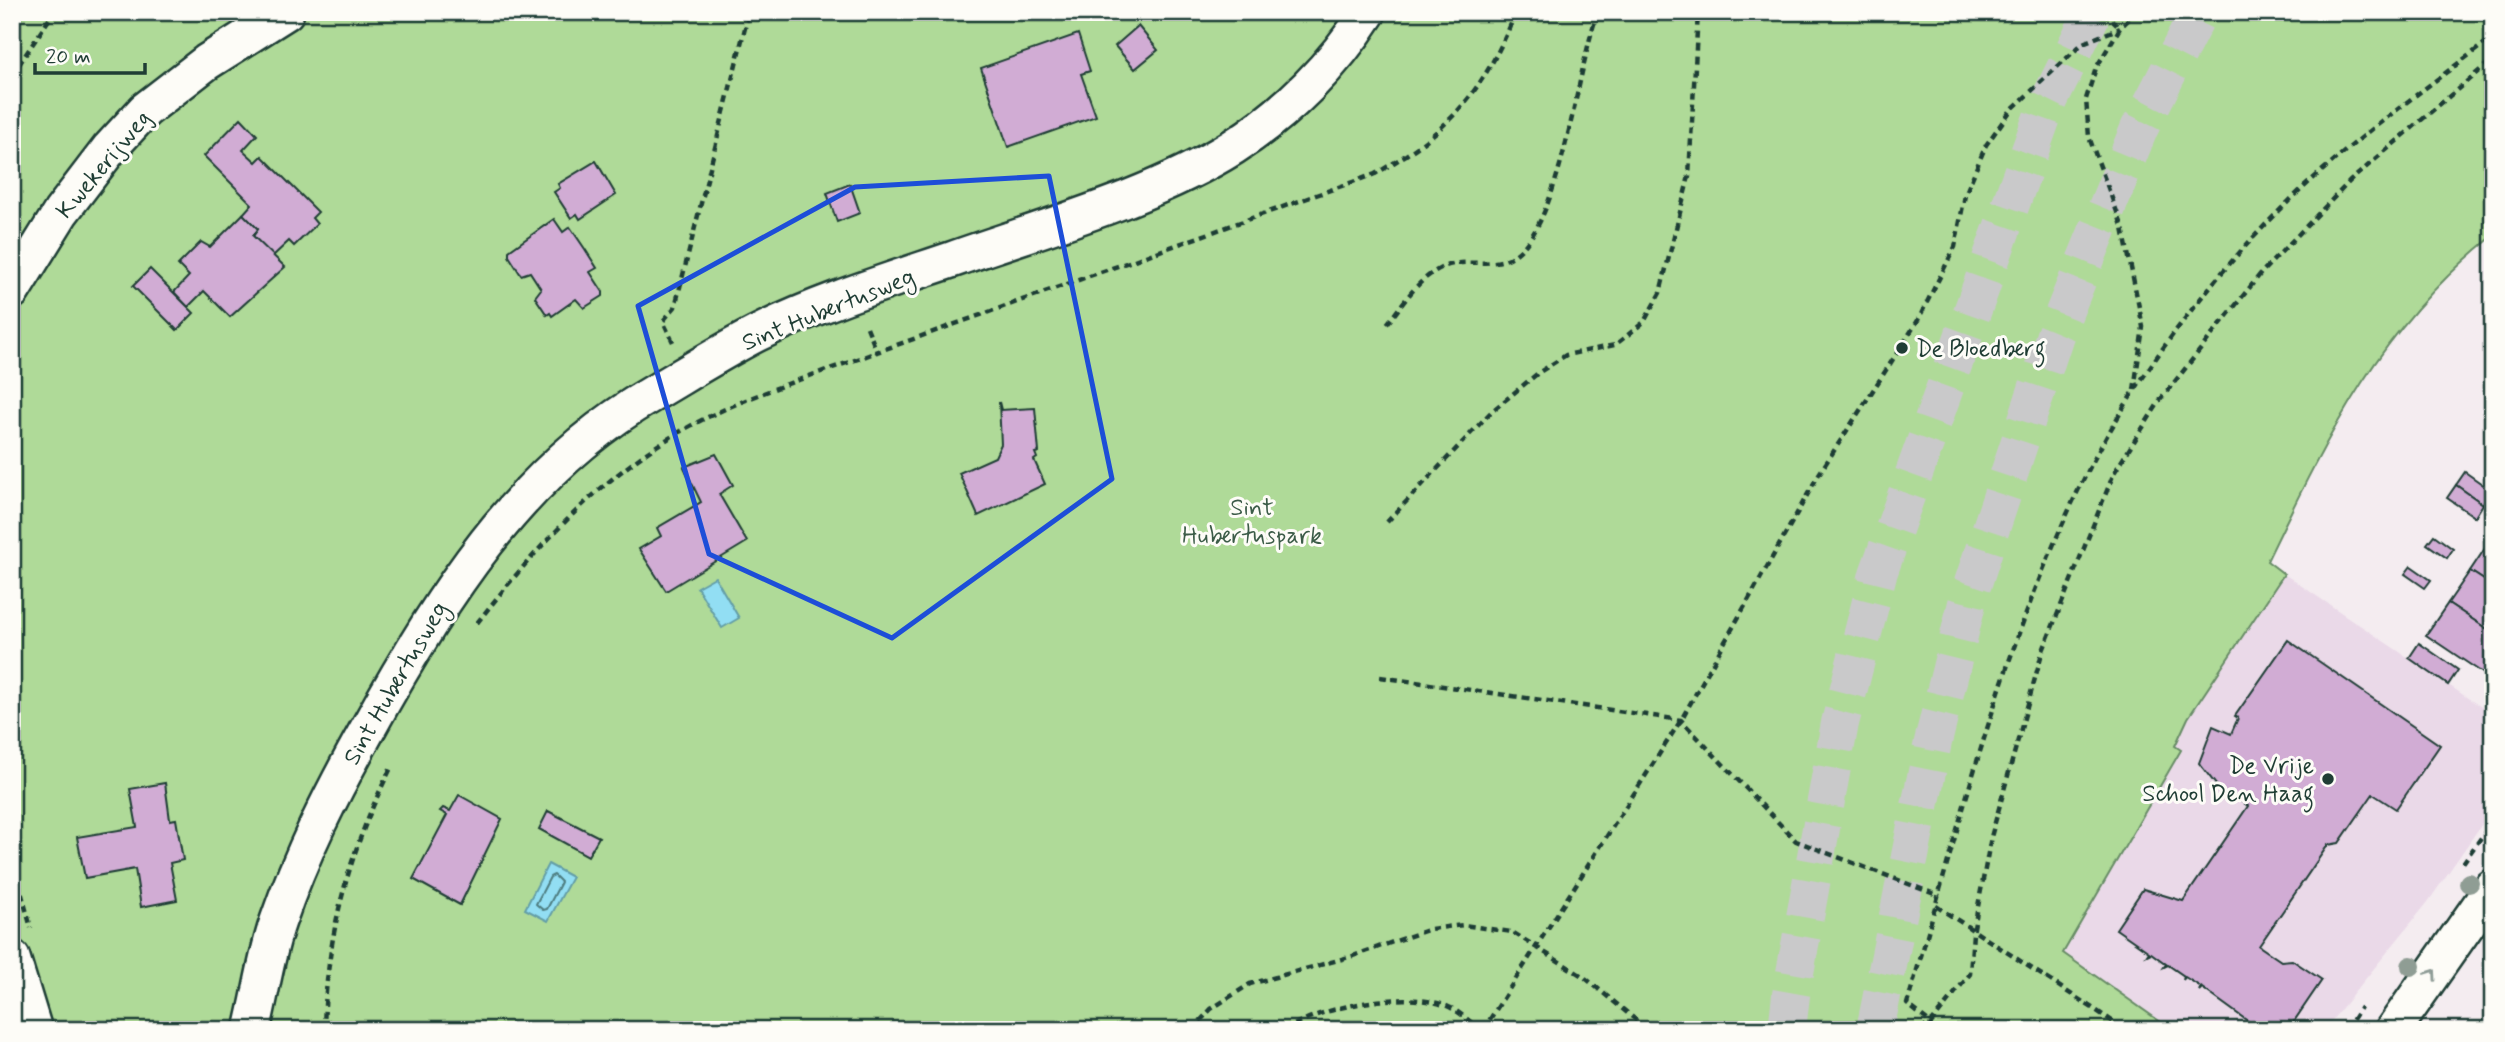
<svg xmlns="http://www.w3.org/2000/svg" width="2505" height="1042" font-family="Mynerve,sans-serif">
<rect width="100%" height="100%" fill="#f4ecf0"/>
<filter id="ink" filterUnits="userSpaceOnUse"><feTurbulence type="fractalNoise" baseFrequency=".0143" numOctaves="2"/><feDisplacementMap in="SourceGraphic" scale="14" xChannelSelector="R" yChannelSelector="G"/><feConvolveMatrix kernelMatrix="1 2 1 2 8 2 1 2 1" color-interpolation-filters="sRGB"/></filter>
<g filter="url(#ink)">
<polygon fill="#ead9e8" points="2284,574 2493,715 2493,808 2428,902 2324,1030 2172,1030 2063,954 2181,751 2175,746 2188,718"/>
<path fill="#afda98" stroke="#678c66" stroke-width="2" d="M12,12H2493V236C2380,326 2328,435 2267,561L2284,574L2188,718L2175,746L2181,750L2063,953L2172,1030H45L12,933Z"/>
<g fill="#92def3" stroke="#649ea7" stroke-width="2">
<polygon points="715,577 739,618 722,628 697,587"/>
<polygon points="548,864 572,877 548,921 525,909"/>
</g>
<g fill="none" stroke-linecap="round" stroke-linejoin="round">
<polygon stroke="#4d7d80" stroke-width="2" points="554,875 561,882 547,909 543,910 536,904 550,877"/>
</g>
<g fill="#d1acd4" stroke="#1f3d34" stroke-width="2">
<polygon points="1138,26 1158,50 1135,69 1115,46"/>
<polygon points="1078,34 1090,71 1081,74 1096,116 1008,147 981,68"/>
<polygon points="241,118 257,135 243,150 256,162 262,156 318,212 312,218 317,224 294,246 289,241 273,256 253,236 258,229 243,214 252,204 204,156"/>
<polygon points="596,161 616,195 580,219 577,214 571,218 554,192 560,188 558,184"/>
<polygon points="850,184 860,213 837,222 827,193"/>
<polygon points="243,214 258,229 253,236 285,267 230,317 204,291 188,307 174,292 189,276 178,265 201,242 210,247"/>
<polygon points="554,219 563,232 570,227 585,249 597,268 590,272 603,292 603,296 584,308 576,299 552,316 550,313 547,315 535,297 541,289 530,272 521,275 509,256 509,251"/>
<polygon points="150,269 194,313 177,330 133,286"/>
<polygon points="999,402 1001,410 1035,408 1039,452 1035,453 1037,458 1034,460 1045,484 978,516 959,473 995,457 1001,444"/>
<polygon points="716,454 733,485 719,494 747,542 666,591 639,549 661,536 657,528 701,502 684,467"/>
<polygon points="2465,472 2492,491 2483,504 2456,485"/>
<polygon points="2456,485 2483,504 2475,517 2447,498"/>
<polygon points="2434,535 2453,549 2447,558 2427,544"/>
<polygon points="2490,541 2493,543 2493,586 2470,571"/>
<polygon points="2411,566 2431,580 2425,588 2405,574"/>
<polygon points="2470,571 2493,586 2493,633 2448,603"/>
<polygon points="2448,603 2493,633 2493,668 2487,676 2426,635"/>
<polygon points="2288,640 2440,745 2396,809 2373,794 2339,843 2328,845 2259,946 2281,961 2292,960 2322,980 2288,1030 2260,1030 2202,988 2199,991 2201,987 2185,977 2183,980 2184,976 2168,965 2164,967 2166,964 2151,953 2147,955 2149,952 2116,929 2143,889 2183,901 2248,806 2233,796 2228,800 2199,763 2213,726 2231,734 2238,718 2235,716"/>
<polygon points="2419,643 2458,670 2448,685 2409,658"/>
<polygon points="165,783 170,820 176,819 183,860 170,863 177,900 141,907 135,869 85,878 77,837 137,827 130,789"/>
<polygon points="459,795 502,819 460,905 413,879 447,815 440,811 443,808 450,811"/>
<polygon points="548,811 599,837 588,856 539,829"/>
</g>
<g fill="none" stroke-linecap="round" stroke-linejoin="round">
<g stroke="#c9c9ca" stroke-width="38" stroke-dasharray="38 19" stroke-linecap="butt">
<polyline points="1787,1030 1791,995 1840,723 1878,574 2045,109 2093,12"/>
<polyline points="1875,1030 1933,742 1969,595 2055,335 2139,129 2199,12"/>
</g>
<defs>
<g id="minor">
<polyline points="12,291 61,212 110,148 145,110 207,62 286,12"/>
<polyline points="12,958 34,1030"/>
<path d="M252,1030C261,994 266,955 278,921C301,854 332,793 366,732C437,602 520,470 652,394C686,374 721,352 756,334C818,303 886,282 951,260C1041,228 1152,198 1233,147C1287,113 1334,65 1368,12"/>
<polyline points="2393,1030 2493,887"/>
</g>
</defs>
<use href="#minor" stroke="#1f3d34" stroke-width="40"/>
<g stroke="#1f3d34" stroke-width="4.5" stroke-dasharray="7 5" stroke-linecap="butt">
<polyline points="2103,12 2120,28"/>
<polyline points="12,75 54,12"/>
<path d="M1387,324C1403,304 1418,278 1443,267C1465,257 1495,270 1516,254C1562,219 1577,68 1598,12"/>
<path d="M867,327L877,352L1375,174C1449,132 1484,91 1516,12"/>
<polyline points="673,342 663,321 675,307 749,12"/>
<polyline points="2134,390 2143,327 2123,228 2089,137 2086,99 2096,68 2120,28 2136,12"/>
<polyline points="1387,522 1491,412 1538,373 1566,355 1615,345 1644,322 1660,293 1689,176 1698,12"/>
<path d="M477,623C534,550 601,476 683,430C744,396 812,376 877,352"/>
<polyline points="1380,677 1681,720 1796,841 1940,896"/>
<polyline points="12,858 31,928"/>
<polyline points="2463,863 2493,821"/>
<polyline points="1936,906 2126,1030"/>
<path d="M324,1030C326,936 349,850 392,766"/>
<polyline points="1192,1030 1211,1009 1250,984 1353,956 1430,929 1463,925 1512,932 1584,977 1648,1030"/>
<path d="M1284,1030C1323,1007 1400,990 1444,1005C1457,1009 1470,1022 1481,1030"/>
<polyline points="1483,1030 1681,720 1819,474 1917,322 1955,247 1965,195 1986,145 2011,110 2083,43 2120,28"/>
<polyline points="1920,1030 1931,1023 1970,974 1973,933 1991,837 2042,653 2114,473 2161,399 2262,272 2350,181 2493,59"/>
<path d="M1929,1030L1931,1023L1907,1004C1955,843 1995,674 2064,521C2116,403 2196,292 2288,202C2351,141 2424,90 2493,37"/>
<polyline points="2346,1030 2361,1007"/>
</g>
<use href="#minor" stroke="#fdfcf7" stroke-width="35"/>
</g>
<g fill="#8f9d94">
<circle cx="2469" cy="883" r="10"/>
<circle cx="2411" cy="966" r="10"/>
</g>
<defs><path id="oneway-chevron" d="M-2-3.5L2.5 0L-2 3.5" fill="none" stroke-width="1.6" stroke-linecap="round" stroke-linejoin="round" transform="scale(1.75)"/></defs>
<use stroke="#8e9c96" href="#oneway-chevron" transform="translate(2432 974) rotate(-55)"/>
</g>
<path fill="none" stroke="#1d4ed8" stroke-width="5" stroke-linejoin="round" d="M1049,176L1112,479L892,638L709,554L638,306L855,187Z"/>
<g fill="#1f3d34" stroke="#fdfcf7" stroke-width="2.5">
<circle cx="1902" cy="348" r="7"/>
<circle cx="2328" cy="779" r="7"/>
</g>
<g text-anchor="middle" stroke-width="6" stroke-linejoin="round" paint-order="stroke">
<g font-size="24" fill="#1f3d34" stroke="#fdfcf7">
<text transform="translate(103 164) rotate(-50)" y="8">Kwekerijweg</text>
<text transform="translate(828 309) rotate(-22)" y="8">Sint Hubertusweg</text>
<text transform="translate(395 683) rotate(-60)" y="8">Sint Hubertusweg</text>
</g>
<g font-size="24" fill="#1f3d34" stroke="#fdfcf7" text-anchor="start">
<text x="1916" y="356">De Bloedberg</text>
<text x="2314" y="773" text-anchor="end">De Vrije<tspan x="2314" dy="28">School Den Haag</tspan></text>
</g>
<g font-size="24" fill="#3c5c48" stroke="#fdfcf7">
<text x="1252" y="515">Sint<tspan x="1252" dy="28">Hubertuspark</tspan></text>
</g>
</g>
<rect width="2505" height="1042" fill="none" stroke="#fdfcf7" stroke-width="42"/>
<rect x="21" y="21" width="2463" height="1000" fill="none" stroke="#1f3d34" stroke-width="2.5" filter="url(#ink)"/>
<path d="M35 63v10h110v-10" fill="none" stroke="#1f3d34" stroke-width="3.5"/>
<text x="46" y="63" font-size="21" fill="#1f3d34" stroke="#fdfcf7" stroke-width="5" paint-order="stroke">20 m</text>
</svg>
